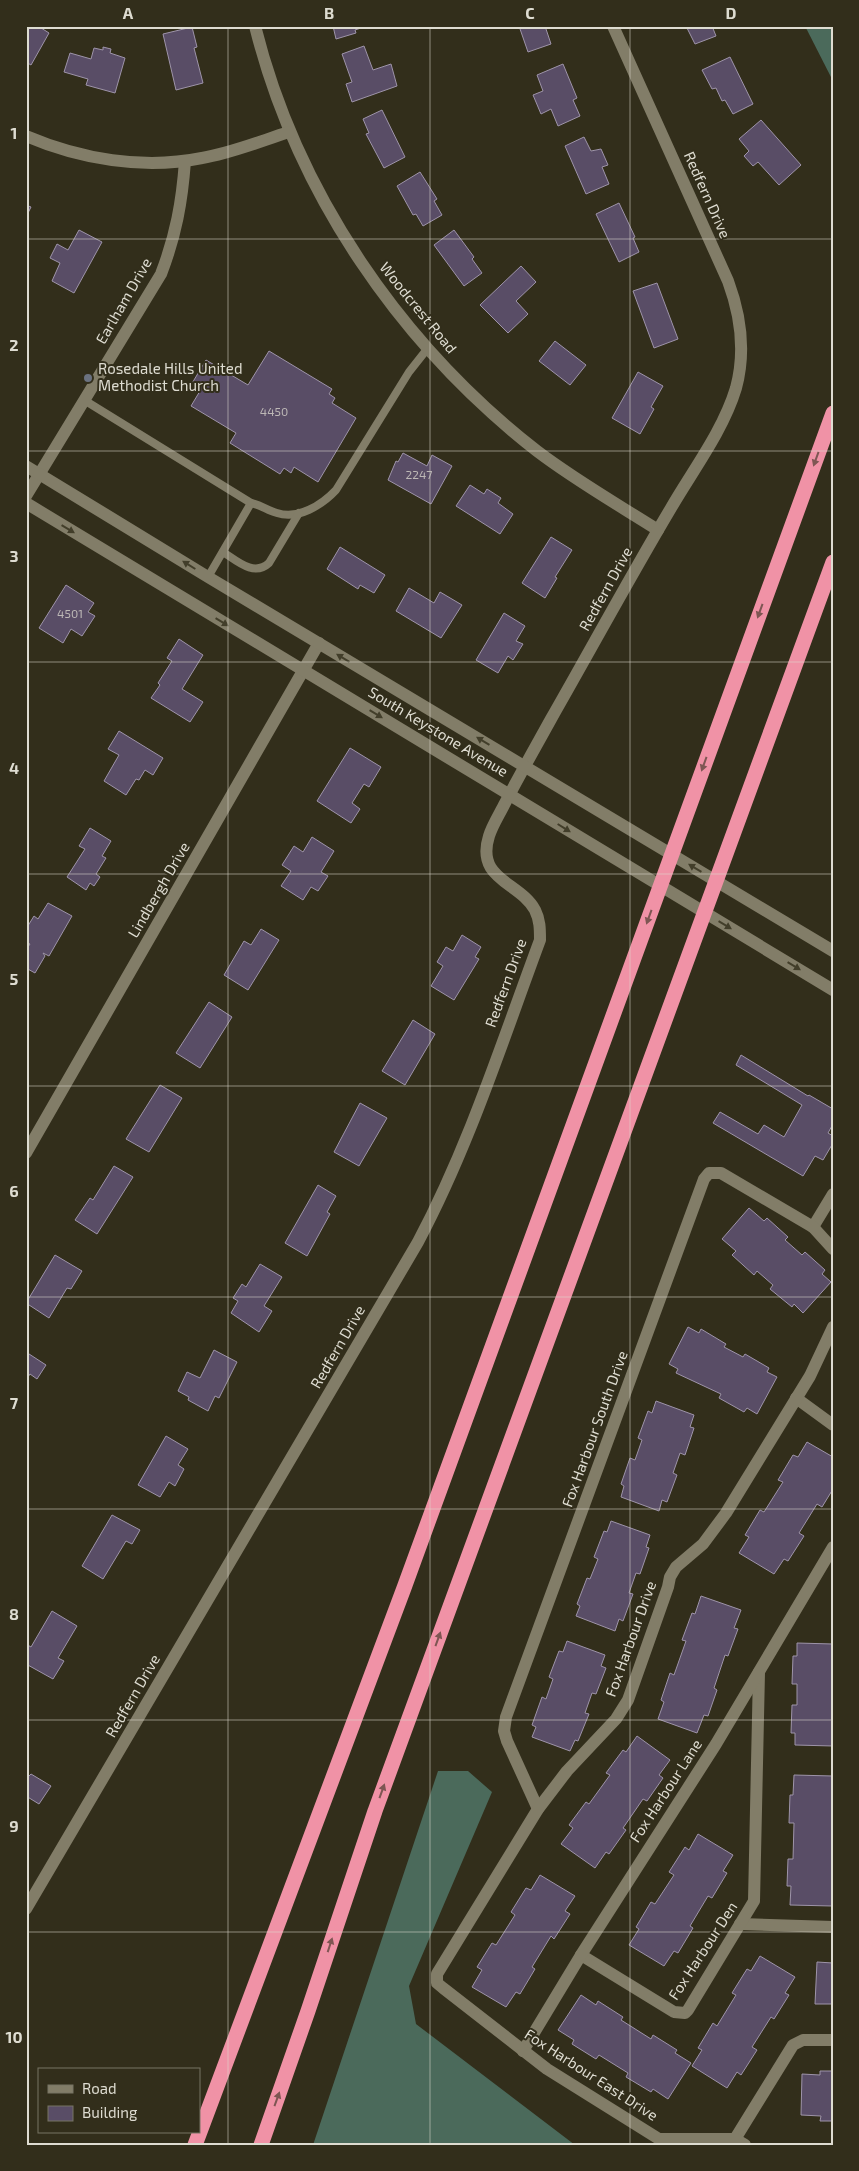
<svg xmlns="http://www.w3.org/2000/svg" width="859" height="2171" font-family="'Exo 2',sans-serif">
<rect width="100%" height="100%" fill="#322e1b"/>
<g fill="#4b6a5b">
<polygon points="805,26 833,26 833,81"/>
<polygon points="438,1771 468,1771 492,1792 409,1986 416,2024 575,2145 313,2145"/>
</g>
<g fill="#594d66" stroke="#9e94a9">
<polygon points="26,26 38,26 49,33 31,65 26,62"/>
<polygon points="333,26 361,26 361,28 355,30 356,33 336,39"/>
<polygon points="519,26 545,26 551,44 528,52"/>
<polygon points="686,26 712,26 716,36 695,44"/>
<polygon points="192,27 197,47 194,48 203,83 176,90 163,34"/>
<polygon points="364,46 373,70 391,64 397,86 352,102 346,84 352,82 342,54"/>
<polygon points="103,47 111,49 110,53 125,58 115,93 86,85 88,79 64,72 70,53 91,59 94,48 103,50"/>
<polygon points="730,57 753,104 733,114 725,100 722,101 716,88 712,89 702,70"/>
<polygon points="563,64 577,98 573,100 580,116 558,126 551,109 541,114 533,95 543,91 537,75"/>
<polygon points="382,110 405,157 384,168 366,134 369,133 363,119"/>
<polygon points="761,120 801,165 779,185 758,162 753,166 744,156 749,151 739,139"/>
<polygon points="584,137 591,151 601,149 608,165 602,167 609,184 586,194 565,146"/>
<polygon points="420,172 437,199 434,201 442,215 423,226 416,214 413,215 397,186"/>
<polygon points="619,203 635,237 633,238 639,252 619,262 596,214"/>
<polygon points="26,205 31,207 26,217"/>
<polygon points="79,230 102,242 74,293 52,281 60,263 50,258 57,244 68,250"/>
<polygon points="454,230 474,257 472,259 482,273 464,286 434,245"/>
<polygon points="521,266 536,282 516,301 528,314 508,333 480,305"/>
<polygon points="657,283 678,339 654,348 633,291"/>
<polygon points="555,341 586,365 570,385 539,361"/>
<polygon points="269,351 332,389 329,394 335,398 332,403 356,418 318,482 294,467 291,473 284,468 280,474 230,443 236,433 191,406 200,391 191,385 206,360 248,385"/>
<polygon points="638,372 663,386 651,407 654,409 640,434 612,418"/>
<polygon points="403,453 427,466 432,455 452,466 431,504 388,480 396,461 398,462"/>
<polygon points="470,485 484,494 487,489 501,498 498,503 513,514 500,534 456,506"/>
<polygon points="551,537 572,550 555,577 557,578 545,598 522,583"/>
<polygon points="340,547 385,575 374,593 360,585 358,589 327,569"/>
<polygon points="66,585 94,603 88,612 95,616 82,636 71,629 63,643 39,628"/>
<polygon points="409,588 434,603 440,592 462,605 441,638 396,611"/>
<polygon points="504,613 525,626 516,641 523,644 513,660 508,656 498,673 476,660"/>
<polygon points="179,639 203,655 182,689 203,702 190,722 151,698 160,685 158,683 172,661 167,658"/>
<polygon points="119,731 163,758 153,775 145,770 139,780 136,779 126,795 104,781 119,755 108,749"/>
<polygon points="350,748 381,767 369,787 364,784 352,803 360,809 351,823 317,801"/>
<polygon points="90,828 111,841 102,856 106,858 96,874 100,877 94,886 90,883 86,890 67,877 85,849 79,846"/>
<polygon points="312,837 334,851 321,872 328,876 318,891 311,887 303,900 281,886 291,871 282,865 294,846 303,852"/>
<polygon points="48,903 72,916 49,956 43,953 45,956 35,973 26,968 26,946 28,947 30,944 26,942 26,929 34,916 38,919"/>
<polygon points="261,929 279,940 248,990 224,975 244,941 251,945"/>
<polygon points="462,935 481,947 475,957 479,959 454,1000 431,986 443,966 437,962 446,947 453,951"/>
<polygon points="209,1002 232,1017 200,1068 176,1053"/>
<polygon points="413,1020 435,1034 405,1085 382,1071"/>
<polygon points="741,1055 808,1096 809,1095 833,1109 833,1124 828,1133 833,1136 833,1143 823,1160 815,1156 803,1176 713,1123 720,1112 758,1134 764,1125 784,1137 802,1105 736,1065"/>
<polygon points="160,1085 182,1098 149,1152 126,1139"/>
<polygon points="360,1103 387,1118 359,1166 334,1152"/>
<polygon points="114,1166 133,1177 97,1234 75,1220 90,1198 93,1200"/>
<polygon points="318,1185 336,1196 327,1212 330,1214 307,1256 285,1243"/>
<polygon points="749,1208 764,1221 767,1218 788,1237 785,1240 802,1255 805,1252 825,1270 822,1274 831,1282 803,1313 794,1304 792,1307 770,1289 773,1285 757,1271 754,1275 732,1255 736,1251 722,1239"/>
<polygon points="55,1255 82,1271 71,1289 67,1288 49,1318 26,1303"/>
<polygon points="260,1264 282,1277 264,1306 272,1311 259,1332 231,1313 238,1301 233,1298 242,1284 246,1287"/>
<polygon points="688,1327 699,1333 701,1329 726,1344 724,1347 743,1357 745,1354 769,1368 767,1372 777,1377 757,1414 747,1408 744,1412 719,1398 721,1394 676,1373 678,1369 669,1364"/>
<polygon points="214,1350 237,1362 219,1398 215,1396 208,1411 188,1400 189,1397 178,1391 187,1372 200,1378"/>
<polygon points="26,1352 46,1365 37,1379 30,1374 26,1380"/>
<polygon points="656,1401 694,1415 690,1427 694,1428 685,1455 680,1453 673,1473 677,1475 667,1502 662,1500 659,1511 621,1497 624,1486 621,1484 630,1458 635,1460 642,1440 638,1438 648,1411 652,1413"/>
<polygon points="166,1436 188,1449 178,1465 184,1469 175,1486 169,1482 160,1497 138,1485"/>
<polygon points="807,1442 833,1457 833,1489 822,1507 817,1504 799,1533 804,1536 788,1561 784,1559 774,1574 739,1553 749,1537 745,1535 760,1510 764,1512 783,1482 778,1480 793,1455 798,1457"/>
<polygon points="112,1515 140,1530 132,1544 126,1541 103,1579 82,1566"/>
<polygon points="611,1521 650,1535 646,1547 649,1548 640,1574 636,1573 629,1593 633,1594 623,1621 619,1619 615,1631 576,1616 580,1606 577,1604 587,1578 590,1579 598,1559 594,1557 604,1531 607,1532"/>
<polygon points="701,1596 741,1610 734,1628 738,1629 728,1656 725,1655 714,1688 717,1690 708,1716 704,1715 697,1733 658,1719 664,1702 661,1700 670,1673 674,1675 686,1641 682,1640 692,1613 695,1614"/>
<polygon points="52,1611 77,1626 58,1658 64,1661 53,1679 26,1664 26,1644 31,1647"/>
<polygon points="567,1641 605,1655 601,1666 606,1668 596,1694 592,1693 585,1713 589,1714 578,1741 575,1740 570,1751 532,1737 536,1727 532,1725 542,1697 546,1699 553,1679 549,1677 559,1651 563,1652"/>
<polygon points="797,1643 833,1644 833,1746 795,1745 795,1733 791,1733 792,1705 797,1705 797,1684 792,1684 793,1656 797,1656"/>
<polygon points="637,1736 670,1760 659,1775 663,1778 647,1801 643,1799 623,1828 626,1830 609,1854 606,1852 595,1868 561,1844 573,1828 569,1825 586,1802 589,1804 610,1775 606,1773 623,1750 626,1752"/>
<polygon points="31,1774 51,1786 39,1804 26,1796 26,1779"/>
<polygon points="794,1775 833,1776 832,1906 790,1905 791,1886 787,1886 788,1859 793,1859 794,1823 789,1823 790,1795 793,1795"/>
<polygon points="698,1834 733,1855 723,1871 727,1873 712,1898 708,1896 690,1926 693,1928 678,1953 674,1951 664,1966 629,1945 639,1929 636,1927 651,1902 655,1904 674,1875 669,1872 685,1847 689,1850"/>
<polygon points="540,1875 575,1896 565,1911 570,1914 554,1939 551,1936 532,1967 535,1969 520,1994 516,1992 506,2007 472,1987 482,1970 477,1967 492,1943 496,1945 515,1915 511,1912 526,1888 531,1890"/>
<polygon points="760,1956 795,1977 785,1993 789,1995 774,2019 771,2017 752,2047 757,2050 741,2075 737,2072 727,2088 692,2066 702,2050 698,2048 713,2023 717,2026 736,1995 732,1993 747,1969 751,1971"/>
<polygon points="817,1962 833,1963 833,2004 815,2004"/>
<polygon points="581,1995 596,2005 598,2001 623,2017 621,2020 651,2039 653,2035 677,2050 675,2053 691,2063 668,2099 653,2089 651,2092 626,2077 628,2073 599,2055 596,2059 572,2044 574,2040 558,2030"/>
<polygon points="820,2071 833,2071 833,2121 820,2121 821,2116 801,2115 802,2074 820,2075"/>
</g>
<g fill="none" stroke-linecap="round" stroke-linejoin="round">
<g stroke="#827d68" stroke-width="8">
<polyline points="84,400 251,503 208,577"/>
<path d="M251,503C261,505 267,510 277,513C298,520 322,505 336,490L409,372L428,348"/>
<path d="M223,552C237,561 254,577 269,563L299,513"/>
</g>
<g stroke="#827d68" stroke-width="12">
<path d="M255,26C297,194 401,345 537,451C575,480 617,504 658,530"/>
<path d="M26,136C80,159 143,170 202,158C232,153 261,141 289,132"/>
<path d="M26,496L161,274C176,235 182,202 185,161"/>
<polyline points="26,1153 319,643"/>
<polyline points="813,1227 833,1194"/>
<polyline points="796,1398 833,1425"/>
<polyline points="538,1809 507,1741 504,1731 506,1717 704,1179 709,1173 721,1173 813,1227 833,1249"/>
<path d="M26,1909L418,1242C469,1146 502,1042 540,940C540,929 540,920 535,910C520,882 475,880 489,836C492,826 499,815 504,805C519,776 535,748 551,719C591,649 630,577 671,508C693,470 723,431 736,388C746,351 741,316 728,281L613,26"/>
<polyline points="740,1924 833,1927"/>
<polyline points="581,1955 674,2012 685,2013 688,2010 754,1901 759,1672"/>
<polyline points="523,2051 581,1955 716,1744 833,1547"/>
<polyline points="735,2139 793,2045 803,2040 833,2040"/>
<polyline points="745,2145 735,2139 659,2139 547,2069 443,1988 437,1983 437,1974 538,1809 567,1771 616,1719 628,1700 668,1587 670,1577 676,1567 703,1544 726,1513 810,1376 833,1327"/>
</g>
<g stroke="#827d68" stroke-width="12">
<polyline points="26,466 208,577 833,951"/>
<polyline points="26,503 833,990"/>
</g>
<g stroke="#f092a6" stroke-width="15">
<polyline points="195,2145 404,1588 833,413"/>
<polyline points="261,2145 308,2011 375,1811 833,562"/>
</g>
</g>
<defs><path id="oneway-solid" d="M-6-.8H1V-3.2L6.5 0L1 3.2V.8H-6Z" transform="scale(1.25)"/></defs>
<g fill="#7e5653">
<use href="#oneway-solid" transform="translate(816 459) rotate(110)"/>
<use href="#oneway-solid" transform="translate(760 611) rotate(110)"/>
<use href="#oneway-solid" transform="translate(704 764) rotate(110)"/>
<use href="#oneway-solid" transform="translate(649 917) rotate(110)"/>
<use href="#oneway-solid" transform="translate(438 1639) rotate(-70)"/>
<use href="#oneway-solid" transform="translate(382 1791) rotate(-70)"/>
<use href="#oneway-solid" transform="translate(330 1945) rotate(-72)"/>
<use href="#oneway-solid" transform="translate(277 2099) rotate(-70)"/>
</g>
<g fill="#423e2a">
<use href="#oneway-solid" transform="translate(68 529) rotate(31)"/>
<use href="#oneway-solid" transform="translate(189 565) rotate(-148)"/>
<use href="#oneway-solid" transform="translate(222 622) rotate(31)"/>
<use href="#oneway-solid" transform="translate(343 658) rotate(-149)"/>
<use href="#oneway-solid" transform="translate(376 714) rotate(31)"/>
<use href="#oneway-solid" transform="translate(483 741) rotate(-149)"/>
<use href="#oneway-solid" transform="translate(564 828) rotate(32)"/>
<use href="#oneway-solid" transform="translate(695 868) rotate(-149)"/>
<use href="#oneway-solid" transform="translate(725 925) rotate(31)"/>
<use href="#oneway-solid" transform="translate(794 966) rotate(31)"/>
</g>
<path fill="none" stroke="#dedcd1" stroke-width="1" stroke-opacity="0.55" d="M228,26V2145M430,26V2145M630,26V2145M26,239H833M26,451H833M26,662H833M26,874H833M26,1086H833M26,1297H833M26,1509H833M26,1720H833M26,1932H833"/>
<circle fill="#6b7280" stroke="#322e1b" stroke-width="2" cx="88" cy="378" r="5"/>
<g text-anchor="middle" stroke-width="4" stroke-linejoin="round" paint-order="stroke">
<g font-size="12" fill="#bdb8b6">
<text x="274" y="416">4450</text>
<text x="419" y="479">2247</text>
<text x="70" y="618">4501</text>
</g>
<g font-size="15" fill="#dedcd1" stroke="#322e1b">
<text transform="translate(707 195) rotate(66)" y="5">Redfern Drive</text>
<text transform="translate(124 301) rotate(-60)" y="5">Earlham Drive</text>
<text transform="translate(418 308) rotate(51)" y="5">Woodcrest Road</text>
<text transform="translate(606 589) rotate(-61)" y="5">Redfern Drive</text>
<text transform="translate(438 732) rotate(31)" y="5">South Keystone Avenue</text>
<text transform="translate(159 890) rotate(-60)" y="5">Lindbergh Drive</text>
<text transform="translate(506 983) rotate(-70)" y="5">Redfern Drive</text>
<text transform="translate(338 1347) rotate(-60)" y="5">Redfern Drive</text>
<text transform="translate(595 1429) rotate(-70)" y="5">Fox Harbour South Drive</text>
<text transform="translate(631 1639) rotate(-70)" y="5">Fox Harbour Drive</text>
<text transform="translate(133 1696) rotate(-60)" y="5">Redfern Drive</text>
<text transform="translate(666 1791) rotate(-57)" y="5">Fox Harbour Lane</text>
<text transform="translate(703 1951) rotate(-57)" y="5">Fox Harbour Den</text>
<text transform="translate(591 2075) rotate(33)" y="5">Fox Harbour East Drive</text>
</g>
<g font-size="15" fill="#dedcd1" stroke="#322e1b" text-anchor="start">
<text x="98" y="374">Rosedale Hills United<tspan x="98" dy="17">Methodist Church</tspan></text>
</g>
</g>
<rect width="859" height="2171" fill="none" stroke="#322e1b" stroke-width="55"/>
<rect x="38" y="2068" width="162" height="65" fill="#322e1b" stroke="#777464"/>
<rect x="48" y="2085" width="25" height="8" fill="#827d68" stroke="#777464"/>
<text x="82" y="2094" font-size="15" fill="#dedcd1">Road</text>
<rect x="48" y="2106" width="25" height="15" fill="#594d66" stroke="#777464"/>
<text x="82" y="2118" font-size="15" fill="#dedcd1">Building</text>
<rect x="28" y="28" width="804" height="2116" fill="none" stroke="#dedcd1" stroke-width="2"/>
<g font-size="16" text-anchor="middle" font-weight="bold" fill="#dedcd1">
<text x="128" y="19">A</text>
<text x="329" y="19">B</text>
<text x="530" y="19">C</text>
<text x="731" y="19">D</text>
<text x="14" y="139">1</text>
<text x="14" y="351">2</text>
<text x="14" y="562">3</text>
<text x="14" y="774">4</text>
<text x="14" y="985">5</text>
<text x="14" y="1197">6</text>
<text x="14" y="1409">7</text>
<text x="14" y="1620">8</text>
<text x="14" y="1832">9</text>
<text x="14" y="2043">10</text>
</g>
</svg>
